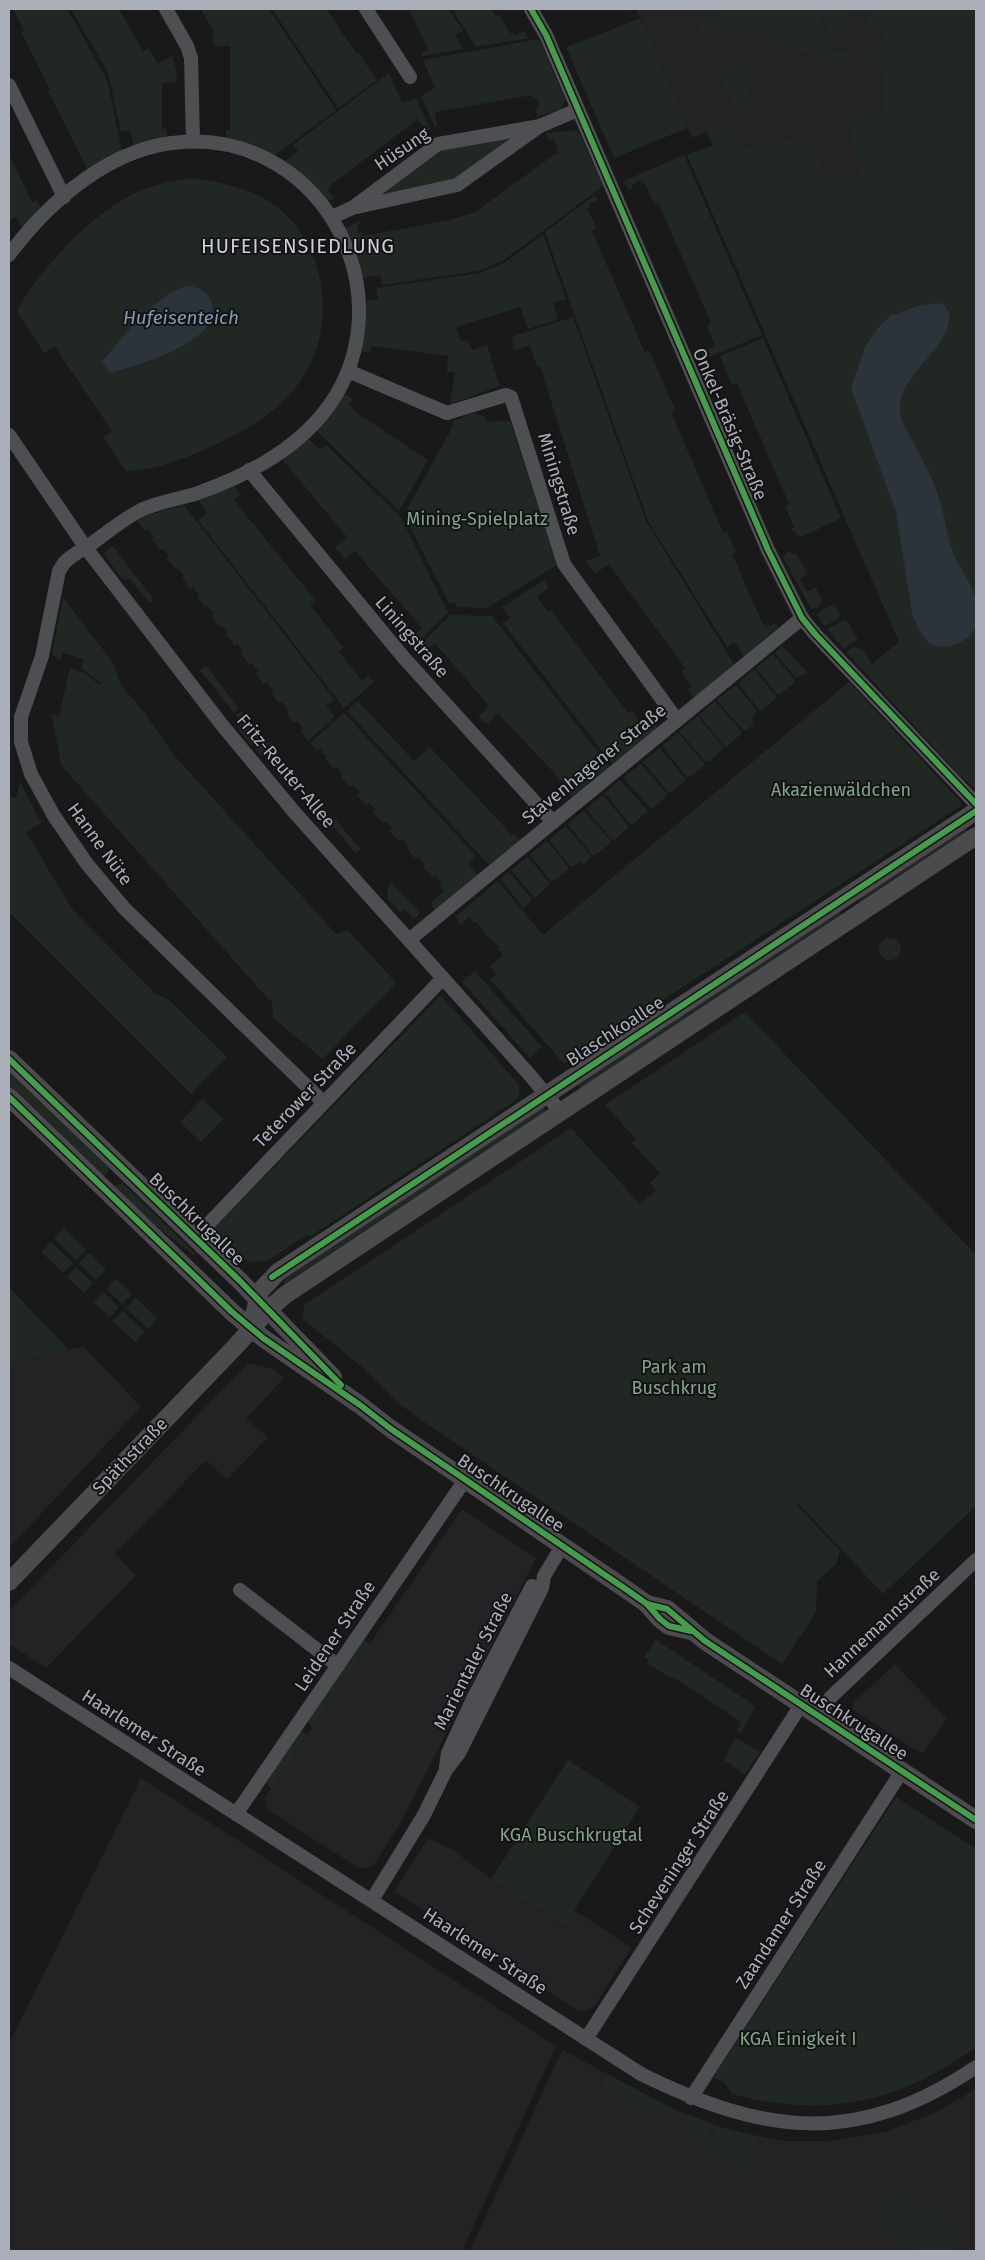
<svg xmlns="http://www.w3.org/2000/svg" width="985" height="2260" font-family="'Fira Sans',sans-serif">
<rect width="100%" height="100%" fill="#191919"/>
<g fill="#232325">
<polygon points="624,9 891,9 889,129 860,176 828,185 739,158 724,125 692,138 645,27 635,9 625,13"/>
<polygon points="84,1347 141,1407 9,1548 9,1366 68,1349"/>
<polygon points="248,1363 274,1369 284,1378 246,1419 268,1437 227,1480 206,1460 115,1554 136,1575 46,1668 9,1644 9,1611"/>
<polygon points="462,1509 536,1558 401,1822 373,1866 360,1869 267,1809 265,1797"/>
<polygon points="895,1664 947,1719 922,1754 853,1710 853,1703"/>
<polygon points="141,1778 556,2046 462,2251 9,2251 9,2044"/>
<polygon points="428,1838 453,1850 491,1879 563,1926 574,1910 632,1948 593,2008 580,2012 394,1891"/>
<polygon points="562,2050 676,2110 727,2129 782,2141 829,2141 885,2132 934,2113 976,2089 976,2251 470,2251"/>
</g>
<g fill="#212823">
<polygon points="13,9 67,9 107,79 122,151 88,171 48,91 50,89 21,32 24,30"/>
<polygon points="71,9 119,9 143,51 148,48 158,64 172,56 176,70 177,82 162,83 162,129 166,129 167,138 134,146 130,130 121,132 108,73"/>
<polygon points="201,9 269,9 336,110 275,155 250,145 226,139 226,130 230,130 230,46 215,46 212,34 214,32"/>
<polygon points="272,9 326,9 356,53 358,52 377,80 338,108"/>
<polygon points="409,9 449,9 463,31 455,35 464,49 422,56 421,53 428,49"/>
<polygon points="452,9 491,9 496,17 499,15 511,34 513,33 515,36 524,31 528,38 476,47"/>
<polygon points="692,9 696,9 700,16 706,17 719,34 706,40"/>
<polygon points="715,9 747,9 753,20 725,32 711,14 721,20"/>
<path d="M750,9H820V20L825,33L826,61C817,51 801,53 789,48C772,40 761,24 750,9Z"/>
<polygon points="823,9 864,9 849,10 850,32 828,33"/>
<polygon points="868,9 976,9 976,790 955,770 846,652 853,647 862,649 872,664 899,642 687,155 713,145 707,132 724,125 737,152 747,148 809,135 828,185 859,176 849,122 863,117 864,123 878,122 878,111 884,110 882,66 867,67 866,61 870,61 869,45 884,44 883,29 869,30"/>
<polygon points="639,19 645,27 688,128 614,158 566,47"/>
<polygon points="828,37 830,52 854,51 854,62 830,63"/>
<polygon points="539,39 565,99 561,109 537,117 536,108 539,107 537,98 534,98 533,95 435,112 437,127 435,127 421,96 435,88 423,60"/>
<polygon points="770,40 783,51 786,57 752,48"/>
<polygon points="729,58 735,61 745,77 751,73 756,77 754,85 748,89 748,96 751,100 755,102 755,107 748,116 738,116 716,64"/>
<polygon points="389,73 402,103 416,98 430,129 427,131 418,119 329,186 331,188 328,190 334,198 329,201 311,181 285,161 298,151 293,145"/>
<polygon points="578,130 603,186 504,260 479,271 382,285 380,275 363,278 357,252 346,228 359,221 360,224 357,225 358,233 362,233 363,236 450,220 475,212 558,152 556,149 559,147 553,139 550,141 545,133"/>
<polygon points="508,138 509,141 459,178 387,194 385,191 437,152 447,148"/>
<polygon points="9,155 32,202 37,200 41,209 22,228 16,217 9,221"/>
<polygon points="684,155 762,335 704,359 701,352 715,346 707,325 711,323 658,202 654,204 645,183 642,184 640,181 632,185 633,188 628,190 624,181"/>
<path d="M190,178C223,182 256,189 282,211C330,254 337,336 296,387C274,416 239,434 206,449C183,459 153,471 126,471L103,437L112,431L55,347L44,353L18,313V308C45,265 85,220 131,195C150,185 170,182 190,178Z"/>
<polygon points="595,195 598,200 589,203 590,207 587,208 596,228 592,231 645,352 649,350 675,410 671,412 723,533 727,531 736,552 732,554 763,625 766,624 767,627 776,623 778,627 744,656 734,642 727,647 648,521 545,232"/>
<polygon points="543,234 566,299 553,303 558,319 528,329 520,307 456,327 461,342 467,340 473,350 487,345 500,386 450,404 455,373 447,372 448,356 372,346 370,353 361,351 365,328 366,301 378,299 376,288 480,273 506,262"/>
<polygon points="573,317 646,521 734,664 695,698 688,690 692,686 681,671 685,668 609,564 596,573 585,561 600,556 540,366 537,367 530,345 515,350 511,337"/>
<polygon points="763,338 841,518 799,538 795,531 792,531 791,529 794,527 785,506 789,504 737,383 732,385 720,356"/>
<polygon points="345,394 353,399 349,405 357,413 428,460 399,511 317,431"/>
<polygon points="474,413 486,417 486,422 510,421 557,565 487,608 457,607 455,603 449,603 406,520 407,509 451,430 453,421"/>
<polygon points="308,439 320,450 326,445 401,517 448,613 418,642 413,636 422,628 355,551 345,559 335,547 347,537 282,459"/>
<polygon points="233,485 240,494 234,500 315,600 310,605 344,648 339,652 362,681 369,676 374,682 344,708 198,520 207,513 198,500"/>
<polygon points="184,505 334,699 326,706 335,717 308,741 301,731 303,729 297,721 294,723 286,712 288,710 282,702 279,703 271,692 273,690 267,683 264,684 256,673 258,671 252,663 249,665 241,654 243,652 237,644 235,646 226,635 228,633 222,625 220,627 211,616 214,614 207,606 205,607 197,597 199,595 193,587 190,589 182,578 184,576 178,568 175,569 167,559 169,556 163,549 160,550 152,539 154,537 148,529 145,531 137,521 144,516"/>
<polygon points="113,546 154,600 150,603 130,579 122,579 103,553"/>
<polygon points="788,552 797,555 808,574 800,579 807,592 815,587 822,598 819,607 811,609 783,557"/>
<polygon points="544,580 549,588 537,597 548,612 551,610 628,713 632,711 643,726 651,720 658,728 612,764 503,623 510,618 502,607"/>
<polygon points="63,597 114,664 120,684 145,713 173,754 336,934 348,930 396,983 323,1059 273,1018 272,999 270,1001 61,765 52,714 59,716 70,668 84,673 100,685 101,683 81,668 84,659 63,653 60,661 52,653"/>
<polygon points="834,604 840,613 838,619 825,626 816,614"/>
<polygon points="451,615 492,616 609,766 572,797 566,790 568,788 498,713 487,724 478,717 489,706 435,643 423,653 417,647"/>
<polygon points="846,619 858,639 844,649 827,629"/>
<polygon points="782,646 809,674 809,675 806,673 796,678 775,653"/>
<polygon points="773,654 795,680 794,683 780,694 777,694 756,668"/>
<polygon points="206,666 239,708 234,713 200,670"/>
<polygon points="754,669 776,696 775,699 762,710 759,710 738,683"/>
<polygon points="849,682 961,802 961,806 597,1043 595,1039 589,1043 591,1047 564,1064 490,979 496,974 490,966 503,955 498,949 500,947 486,936 477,922 475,923 469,917 461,925 455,917 498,881 543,935"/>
<polygon points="736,685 757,711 752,719 754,724 747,730 743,730 717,700"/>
<polygon points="358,701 414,761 430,747 512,835 514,834 520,840 489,865 347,711"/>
<polygon points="715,701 742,732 741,734 728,746 724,746 699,715"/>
<polygon points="242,711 263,737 252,746 239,730 240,721 236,715"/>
<polygon points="344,713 476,856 468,863 477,875 435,910 430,904 444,891 439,885 441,882 435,875 432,877 423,867 425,864 418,857 416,859 407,849 409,846 402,839 399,841 390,831 392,828 385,821 383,823 373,812 376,810 369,803 367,805 357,795 360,792 353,785 350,787 341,777 343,774 336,767 334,769 325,759 327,757 320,749 317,751 310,743"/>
<polygon points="698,716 723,747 722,750 709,761 705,761 679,731"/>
<polygon points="678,733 704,763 704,766 690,777 687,777 662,746"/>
<polygon points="265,740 295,775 290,779 270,755 260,756 255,749"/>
<polygon points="660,748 685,778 685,781 671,792 668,792 643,762"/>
<polygon points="641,764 667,794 666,796 652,809 623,778"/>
<polygon points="620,780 647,810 647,812 633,824 630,824 605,793"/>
<polygon points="20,781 38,818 42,822 26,832 72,909 155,993 169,1000 227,1057 191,1094 9,912 9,796 16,798"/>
<polygon points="603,795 628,825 628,828 614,840 611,839 586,809"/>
<polygon points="584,811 610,840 609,844 595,855 592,855 568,824"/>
<polygon points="331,815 361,849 356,853 326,818"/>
<polygon points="566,826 591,856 584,865 580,861 574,866 570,866 549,840"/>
<polygon points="964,826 969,833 861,905 856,897"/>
<polygon points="547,841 568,867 568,870 554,881 551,881 530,855"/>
<polygon points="528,857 549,882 549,885 536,897 533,896 511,870"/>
<polygon points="509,872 531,898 531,901 525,906 525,910 500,879"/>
<polygon points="392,883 420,913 414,919 405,909 401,913 387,898 388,887"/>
<polygon points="838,909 843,916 582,1089 576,1082"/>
<circle cx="890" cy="949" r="11"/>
<polygon points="475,971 542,1047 530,1058 462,982"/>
<polygon points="441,995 519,1085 519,1098 311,1236 306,1235 267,1261 248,1262 214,1229"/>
<polygon points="745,1012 976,1255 976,1506 883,1594 799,1504 815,1488 797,1505 840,1551 836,1564 817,1581 816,1612 782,1664 423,1421 398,1403 361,1366 303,1319 304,1305 571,1128 640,1204 656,1190 650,1183 660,1173 632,1143 636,1139 605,1105"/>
<polygon points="9,1071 110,1169 101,1180 9,1092"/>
<polygon points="202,1099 223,1119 201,1142 180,1122"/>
<polygon points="541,1108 544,1108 546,1112 284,1284 284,1279"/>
<polygon points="122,1183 196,1254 194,1255 133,1208 114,1187"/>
<polygon points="64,1228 86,1250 76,1260 54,1239"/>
<polygon points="51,1242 73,1263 63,1273 41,1252"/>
<polygon points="89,1253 106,1269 96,1280 79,1263"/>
<polygon points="76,1267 93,1283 84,1293 67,1277"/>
<polygon points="116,1279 132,1294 122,1304 106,1289"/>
<polygon points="9,1287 68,1349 9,1366"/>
<polygon points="103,1292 119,1307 110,1317 93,1302"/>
<polygon points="136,1298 157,1319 148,1329 126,1308"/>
<polygon points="123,1311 145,1332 135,1342 113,1321"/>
<polygon points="364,1640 370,1644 312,1728 308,1721"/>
<polygon points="656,1640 755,1706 741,1733 737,1732 741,1722 674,1677 672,1679 647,1663 649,1659 644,1657"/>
<polygon points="301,1732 308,1734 271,1789 266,1783"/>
<polygon points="735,1738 760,1752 745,1774 724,1760"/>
<polygon points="568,1760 640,1807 564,1926 491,1879"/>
<path d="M896,1797L976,1849V2047C900,2103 823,2119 732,2094L723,2081L713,2078Z"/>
<polygon points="608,2075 671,2108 661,2122 654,2120 601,2086"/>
<polygon points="689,2115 713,2125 700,2146 678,2132"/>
<polygon points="719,2127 757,2137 752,2155 742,2172 705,2148"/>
<polygon points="896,2186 964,2231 950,2251 918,2251 872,2220"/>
</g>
<g fill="#2d333b">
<path d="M189,286C200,288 209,292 212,303C225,341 135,366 110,373L102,362C120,340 159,290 189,286Z"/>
<path d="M939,303L945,306L949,312C954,346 899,373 900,408C900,420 906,430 912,440C922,459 933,477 939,498C945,518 947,538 955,557C963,573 975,587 976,606C977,612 978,622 975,628C969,642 942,653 929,643C921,635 916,624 912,613L896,512L851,388L866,345L878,328L893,313L895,315L917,306Z"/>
</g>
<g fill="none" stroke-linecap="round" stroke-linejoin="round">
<g stroke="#4e4f52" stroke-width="14">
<polyline points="166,9 187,46 191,58 193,141"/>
<polyline points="366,9 410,77"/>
<polyline points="531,9 546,35 768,550 802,618 815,634 976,804"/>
<polyline points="9,85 64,197"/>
<polyline points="357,207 457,185 537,128"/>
<polyline points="332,217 352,208 438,144 540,126 577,110"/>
<path d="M9,255C49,201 112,146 182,142C327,132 413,305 321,416C289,454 241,478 195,494C178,499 159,502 143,509C126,517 109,531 94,542C84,549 73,554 64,563L59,571L42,656L21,717V742L31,774L54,816L87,864L124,908L323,1102"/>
<polyline points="348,371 447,413 506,395 511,397 564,564 677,720"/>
<polyline points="9,435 86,548 222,725 295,813 528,1073 560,1111"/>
<polyline points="249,470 404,658 553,822"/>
<polyline points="409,940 802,618"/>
<polyline points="195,1238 443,978"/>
<polyline points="240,1590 338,1666"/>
<path d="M9,1668L641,2074C765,2135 857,2147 976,2067"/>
<polyline points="818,1716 831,1697 976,1560"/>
<polyline points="446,1767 448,1753 473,1699 532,1586"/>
<polyline points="236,1814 465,1480"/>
<polyline points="372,1900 424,1815 446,1770 459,1753 542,1588 544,1576 562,1546"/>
<polyline points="586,2039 801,1705"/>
<polyline points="691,2098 902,1771"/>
</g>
<g stroke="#4b4b4e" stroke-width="18">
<polyline points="9,1059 240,1281 333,1377"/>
<polyline points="9,1097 232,1312 263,1338 360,1405 391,1429 627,1590 647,1604 660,1619 669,1626 691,1631"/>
<polyline points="251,1328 260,1291 278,1272 976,811"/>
<polyline points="9,1582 235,1347 268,1310 285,1295 976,836"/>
<polyline points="647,1604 667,1609 705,1641 976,1820"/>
</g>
<defs>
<g id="cycleway">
<polyline points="531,9 546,35 768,550 802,618 815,634 976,804"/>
<polyline points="9,1059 240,1281 341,1385"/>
<polyline points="9,1097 232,1312 263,1338 360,1405 391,1429 627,1590 647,1604 660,1619 669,1626 691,1631"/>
<polyline points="272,1277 976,811"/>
<polyline points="647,1604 667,1609 705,1641 976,1820"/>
</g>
</defs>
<use href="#cycleway" stroke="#131315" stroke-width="9"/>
<use href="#cycleway" stroke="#469c4c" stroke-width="6"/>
</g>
<g text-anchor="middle" stroke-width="4" stroke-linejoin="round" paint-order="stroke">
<g font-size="18" fill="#abafba" stroke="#131315">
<text transform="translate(402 149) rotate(-34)" y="6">Hüsung</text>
<text transform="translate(730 424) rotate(67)" y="6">Onkel-Bräsig-Straße</text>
<text transform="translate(559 484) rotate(73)" y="6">Miningstraße</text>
<text transform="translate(412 637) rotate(49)" y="6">Liningstraße</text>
<text transform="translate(594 764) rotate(-39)" y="6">Stavenhagener Straße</text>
<text transform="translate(286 771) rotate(50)" y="6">Fritz-Reuter-Allee</text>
<text transform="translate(100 844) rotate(54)" y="6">Hanne Nüte</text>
<text transform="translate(615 1031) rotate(-33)" y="6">Blaschkoallee</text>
<text transform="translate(305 1095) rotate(-46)" y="6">Teterower Straße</text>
<text transform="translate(197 1219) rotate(44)" y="6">Buschkrugallee</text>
<text transform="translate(130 1456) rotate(-46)" y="6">Späthstraße</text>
<text transform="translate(511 1493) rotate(34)" y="6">Buschkrugallee</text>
<text transform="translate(882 1623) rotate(-43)" y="6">Hannemannstraße</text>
<text transform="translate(335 1636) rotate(-56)" y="6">Leidener Straße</text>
<text transform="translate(473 1661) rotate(-63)" y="6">Marientaler Straße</text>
<text transform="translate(854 1722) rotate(33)" y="6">Buschkrugallee</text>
<text transform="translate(144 1733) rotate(33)" y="6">Haarlemer Straße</text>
<text transform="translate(679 1862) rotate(-57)" y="6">Scheveninger Straße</text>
<text transform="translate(781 1924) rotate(-57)" y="6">Zaandamer Straße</text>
<text transform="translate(485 1951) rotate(33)" y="6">Haarlemer Straße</text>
</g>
<g font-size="18" fill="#83a487" stroke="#131315">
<text x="477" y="525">Mining-Spielplatz</text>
<text x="841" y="796">Akazienwäldchen</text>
<text x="674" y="1373">Park am<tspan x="674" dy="21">Buschkrug</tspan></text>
<text x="571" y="1841">KGA Buschkrugtal</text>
<text x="798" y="2045">KGA Einigkeit I</text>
</g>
<g font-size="19" font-style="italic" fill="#849ab3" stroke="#131315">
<text x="181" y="324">Hufeisenteich</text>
</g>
<g font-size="20" letter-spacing="1" fill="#ccced6" stroke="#131315">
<text x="298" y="253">HUFEISENSIEDLUNG</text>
</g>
</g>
<rect width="985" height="2260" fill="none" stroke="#abafba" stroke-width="20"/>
</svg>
